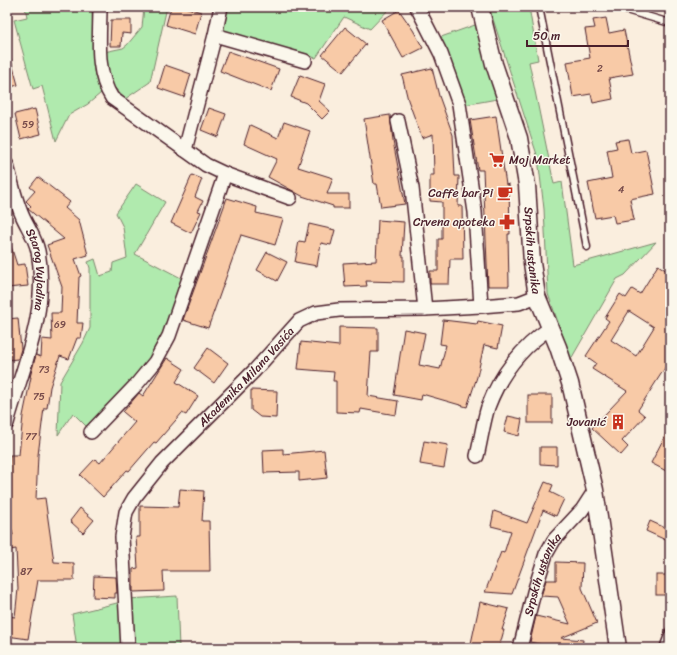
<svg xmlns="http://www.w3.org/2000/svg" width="677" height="655" font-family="Sriracha,sans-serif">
<rect width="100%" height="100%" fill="#faeede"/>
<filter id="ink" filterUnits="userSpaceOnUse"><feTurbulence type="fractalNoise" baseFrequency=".025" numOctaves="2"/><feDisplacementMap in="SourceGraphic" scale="8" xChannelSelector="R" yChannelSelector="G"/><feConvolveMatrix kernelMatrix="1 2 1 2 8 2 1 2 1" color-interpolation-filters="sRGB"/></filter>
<g filter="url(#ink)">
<g fill="#b0eaae" stroke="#7d846c">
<polygon points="25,7 92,7 94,71 101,93 88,104 69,115 56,141 42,86 33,89 14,20 27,17"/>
<polygon points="144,7 167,7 150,82 125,99 113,86 104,52 123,48 127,45 142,27"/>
<polygon points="228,7 391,7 370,29 344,17 316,58 223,31"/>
<polygon points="489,7 529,7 538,60 529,62 554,184 562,182 573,265 656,242 625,275 617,279 571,359 548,294 544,209 538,158"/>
<polygon points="475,25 497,99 464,105 441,37"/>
<polygon points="136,184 165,202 135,254 185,280 166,330 152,355 132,382 87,427 73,413 58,435 60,382 83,343 90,328 90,268 88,262 95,259 100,276 112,272 113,263 127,258 123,227 116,213"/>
<polygon points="177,596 179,648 132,648 128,599"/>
<polygon points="121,602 124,648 77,648 72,614"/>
</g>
<g fill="#f8caa7" stroke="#4a1f2b" fill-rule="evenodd">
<polygon points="171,7 184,7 201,12 195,34 166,25"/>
<polygon points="399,10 413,30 423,48 403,58 382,20"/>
<polygon points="606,18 609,33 624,30 633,74 609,78 613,99 593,103 591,94 573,97 567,62 590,58 585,29 595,28 593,20"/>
<polygon points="111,20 131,20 131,34 122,33 121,46 110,46"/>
<polygon points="345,27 366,44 343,72 322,55"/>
<polygon points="228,51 279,69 271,91 220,71"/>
<polygon points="10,56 18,85 7,88 7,57"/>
<polygon points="165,65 191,74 184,97 158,88"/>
<polygon points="432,68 439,96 453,135 455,176 459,176 458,206 462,206 463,259 450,259 449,284 430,284 430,271 438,271 438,239 442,239 442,202 430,201 430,175 434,175 433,134 422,138 408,100 402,75"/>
<polygon points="300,75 325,84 319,101 330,111 322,119 306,103 291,97"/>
<polygon points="209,108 226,114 218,137 201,130"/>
<polygon points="35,109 41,134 21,139 15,114"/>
<polygon points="390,115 393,141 405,204 381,207 377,184 374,184 364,119"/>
<polygon points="496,116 506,185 509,184 510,234 508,234 509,286 488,286 483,170 478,170 470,120"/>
<polygon points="284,122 310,131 298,167 333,178 327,194 349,194 349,208 333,208 333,206 302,196 268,177 277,159 244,144 250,125 278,138"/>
<polygon points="628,139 631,153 646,150 655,194 630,199 634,220 615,223 613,215 595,218 588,183 612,178 607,150 617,148 615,141"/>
<polygon points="192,175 202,179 195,197 203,201 198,211 201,212 191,233 171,223"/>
<polygon points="38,177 70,202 65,208 79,220 88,255 75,259 81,276 79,277 77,323 83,323 81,338 77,338 69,359 60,356 50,387 47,408 44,408 38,455 36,499 45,498 54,562 74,563 74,580 38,580 28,639 7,636 8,616 15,617 18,589 16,549 10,550 9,535 13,535 7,510 7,475 9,475 10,455 19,455 23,416 31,377 30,377 36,355 41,357 42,339 52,340 51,313 61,313 62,287 47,245 64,239 28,209 31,206 26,201 35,191 30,187"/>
<polygon points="227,198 257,207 256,213 283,219 275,245 241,235 208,328 183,320"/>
<polygon points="378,220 404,222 402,256 404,256 404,282 366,281 367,286 345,287 343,263 376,261"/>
<polygon points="309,224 335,230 331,245 321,243 317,266 295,262 299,241 305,242"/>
<polygon points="7,240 9,240 17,265 25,264 28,286 7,288"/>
<polygon points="267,252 287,262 277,281 257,270"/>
<path d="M658,265L670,273V360L638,410L645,416L622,441L628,447L621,455L592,428L627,391L592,369L596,363L586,356L609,321L605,318L620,294L626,298L632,289L640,294ZM629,311L654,327L636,356L611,340Z"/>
<polygon points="18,318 21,349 18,359 7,360 7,319"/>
<polygon points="443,320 477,324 478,321 502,326 498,348 484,345 477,377 467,407 422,394 421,400 394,395 404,329 425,333 419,365 440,369 446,345 440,344"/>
<polygon points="339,327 378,328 378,352 371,352 368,396 398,401 396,415 361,409 360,413 336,412 336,381 333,381 334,372 298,369 301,342 339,346"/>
<polygon points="208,348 228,363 214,383 194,368"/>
<polygon points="167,358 184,369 176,382 198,396 186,415 182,413 156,443 154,442 129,471 127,470 103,497 80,475 95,459 100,463 135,422 123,412 139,393 143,396"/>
<polygon points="251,390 277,391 276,418 260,417 251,410"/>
<rect x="528" y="395" width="24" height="28"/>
<polygon points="508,416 522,419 519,436 504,432"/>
<polygon points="670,426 670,473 651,463"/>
<polygon points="424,441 448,445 444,468 420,464"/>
<polygon points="540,447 557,447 557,465 540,464"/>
<polygon points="283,449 283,454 324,450 327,478 299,481 299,472 264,473 263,450"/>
<polygon points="545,482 553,485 550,492 564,499 556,516 543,510 512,594 485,592 501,552 504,553 511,531 491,526 494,511 527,523"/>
<polygon points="180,489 204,491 202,521 209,521 210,571 163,571 164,591 133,592 133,569 138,568 136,537 140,537 140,506 178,507"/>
<polygon points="80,508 94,520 83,533 70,521"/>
<polygon points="650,521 670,530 670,542 646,531"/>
<polygon points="556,562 583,563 582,588 597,623 561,638 583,640 582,648 556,648 530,642 536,616 570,624 558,597 541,596 546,580 556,580"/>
<rect x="656" y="575" width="14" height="20"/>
<polygon points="94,576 116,577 117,593 115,593 115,598 93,597"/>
<polygon points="480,602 509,609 502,630 504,630 499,648 470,648"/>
</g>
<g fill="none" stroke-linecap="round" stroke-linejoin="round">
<defs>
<g id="service">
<polyline points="539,7 587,247"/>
<polyline points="616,7 670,23"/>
<polyline points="663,648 670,630"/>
</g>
<g id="minor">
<path d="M100,7C100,37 95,72 112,98L206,165L225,174L290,198"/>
<polyline points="417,7 441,54 459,104 475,212 481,306"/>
<polyline points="215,35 221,7"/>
<polyline points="398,121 412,188 425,309"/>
<polyline points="185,150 215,35 305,61"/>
<path id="s1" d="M7,165C11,181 15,199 22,215C27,227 35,237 38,251C49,312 23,365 7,423"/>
<polyline points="91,432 136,385 155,362 169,336 225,174"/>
<path d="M477,456C481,440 483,423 488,407C500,375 522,347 550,328"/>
<path id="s2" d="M128,648L122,537L126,512L134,498L162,463L255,370L299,321L316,313L339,310L425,309L481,306L519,303L537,296"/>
<path id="s3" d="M520,648L534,592L546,554L554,540L582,510L595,490"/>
</g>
<g id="tertiary">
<path id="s4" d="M480,7L494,64L519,138L527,185L532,263L537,296L558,347L570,383L595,490L618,648"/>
</g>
</defs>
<use href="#service" stroke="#4a1f2b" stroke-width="9"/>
<use href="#minor" stroke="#4a1f2b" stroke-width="16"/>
<use href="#tertiary" stroke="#4a1f2b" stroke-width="19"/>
<use href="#service" stroke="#fbf7ec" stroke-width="6"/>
<use href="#minor" stroke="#fbf7ec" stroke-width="13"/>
<use href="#tertiary" stroke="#fbf7ec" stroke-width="16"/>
</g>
</g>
<defs>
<symbol id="supermarket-bare" viewBox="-9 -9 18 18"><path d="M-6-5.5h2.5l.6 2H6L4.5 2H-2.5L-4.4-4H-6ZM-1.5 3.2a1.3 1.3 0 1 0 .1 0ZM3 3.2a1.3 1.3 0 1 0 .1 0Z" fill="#c8321e" stroke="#fbf7ec" stroke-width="2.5" paint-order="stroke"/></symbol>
<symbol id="cafe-bare" viewBox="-9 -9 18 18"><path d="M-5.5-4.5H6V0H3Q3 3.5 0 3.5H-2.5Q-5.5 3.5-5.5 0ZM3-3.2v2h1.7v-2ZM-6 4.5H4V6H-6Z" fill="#c8321e" stroke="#fbf7ec" stroke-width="2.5" paint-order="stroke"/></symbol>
<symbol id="pharmacy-bare" viewBox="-9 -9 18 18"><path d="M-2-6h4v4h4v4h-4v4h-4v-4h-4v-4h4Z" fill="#c8321e" stroke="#fbf7ec" stroke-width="2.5" paint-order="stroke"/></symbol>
<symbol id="building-bare" viewBox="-9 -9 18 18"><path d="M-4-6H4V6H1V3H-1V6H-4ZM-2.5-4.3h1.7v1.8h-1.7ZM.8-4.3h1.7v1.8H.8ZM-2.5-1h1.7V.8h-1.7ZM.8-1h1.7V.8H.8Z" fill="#c8321e" stroke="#fbf7ec" stroke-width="2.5" paint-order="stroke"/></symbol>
</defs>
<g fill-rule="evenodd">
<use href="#supermarket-bare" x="486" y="149" width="22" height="22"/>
<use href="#cafe-bare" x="494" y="182" width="22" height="22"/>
<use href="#pharmacy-bare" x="496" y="211" width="22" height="22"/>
<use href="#building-bare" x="607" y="411" width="22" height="22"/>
</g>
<g text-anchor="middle" stroke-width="3" stroke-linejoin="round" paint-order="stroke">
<g font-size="10" fill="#764a4a">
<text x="600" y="72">2</text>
<text x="28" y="128">59</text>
<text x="621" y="193">4</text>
<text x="60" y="328">69</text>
<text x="44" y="373">73</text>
<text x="39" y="400">75</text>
<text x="31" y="440">77</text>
<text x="26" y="575">87</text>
</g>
<g font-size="12" fill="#4a1f2b" stroke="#fbf7ec" text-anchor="end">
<text x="509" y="164" text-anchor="start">Moj Market</text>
<text x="493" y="197">Caffe bar Pi</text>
<text x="495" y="226">Crvena apoteka</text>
<text x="606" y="426">Jovanić</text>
</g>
<g font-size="12" fill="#4a1f2b" stroke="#fbf7ec">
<text dy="4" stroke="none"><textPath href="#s4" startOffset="250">Srpskih ustanika</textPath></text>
<text dy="4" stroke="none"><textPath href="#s1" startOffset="110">Starog Vujadina</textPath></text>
<text dy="4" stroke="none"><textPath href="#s2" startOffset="318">Akademika Milana Vasića</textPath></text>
<text dy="4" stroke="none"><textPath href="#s3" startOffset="77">Srpskih ustanika</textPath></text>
</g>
</g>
<rect width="677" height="655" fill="none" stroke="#fbf7ec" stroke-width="24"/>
<rect x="12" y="12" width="653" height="631" fill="none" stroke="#4a1f2b" stroke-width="1.5" filter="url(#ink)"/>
<path d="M527 40v6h101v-6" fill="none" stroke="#4a1f2b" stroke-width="2"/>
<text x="533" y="40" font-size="12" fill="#4a1f2b" stroke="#fbf7ec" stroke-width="3" paint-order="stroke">50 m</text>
</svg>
